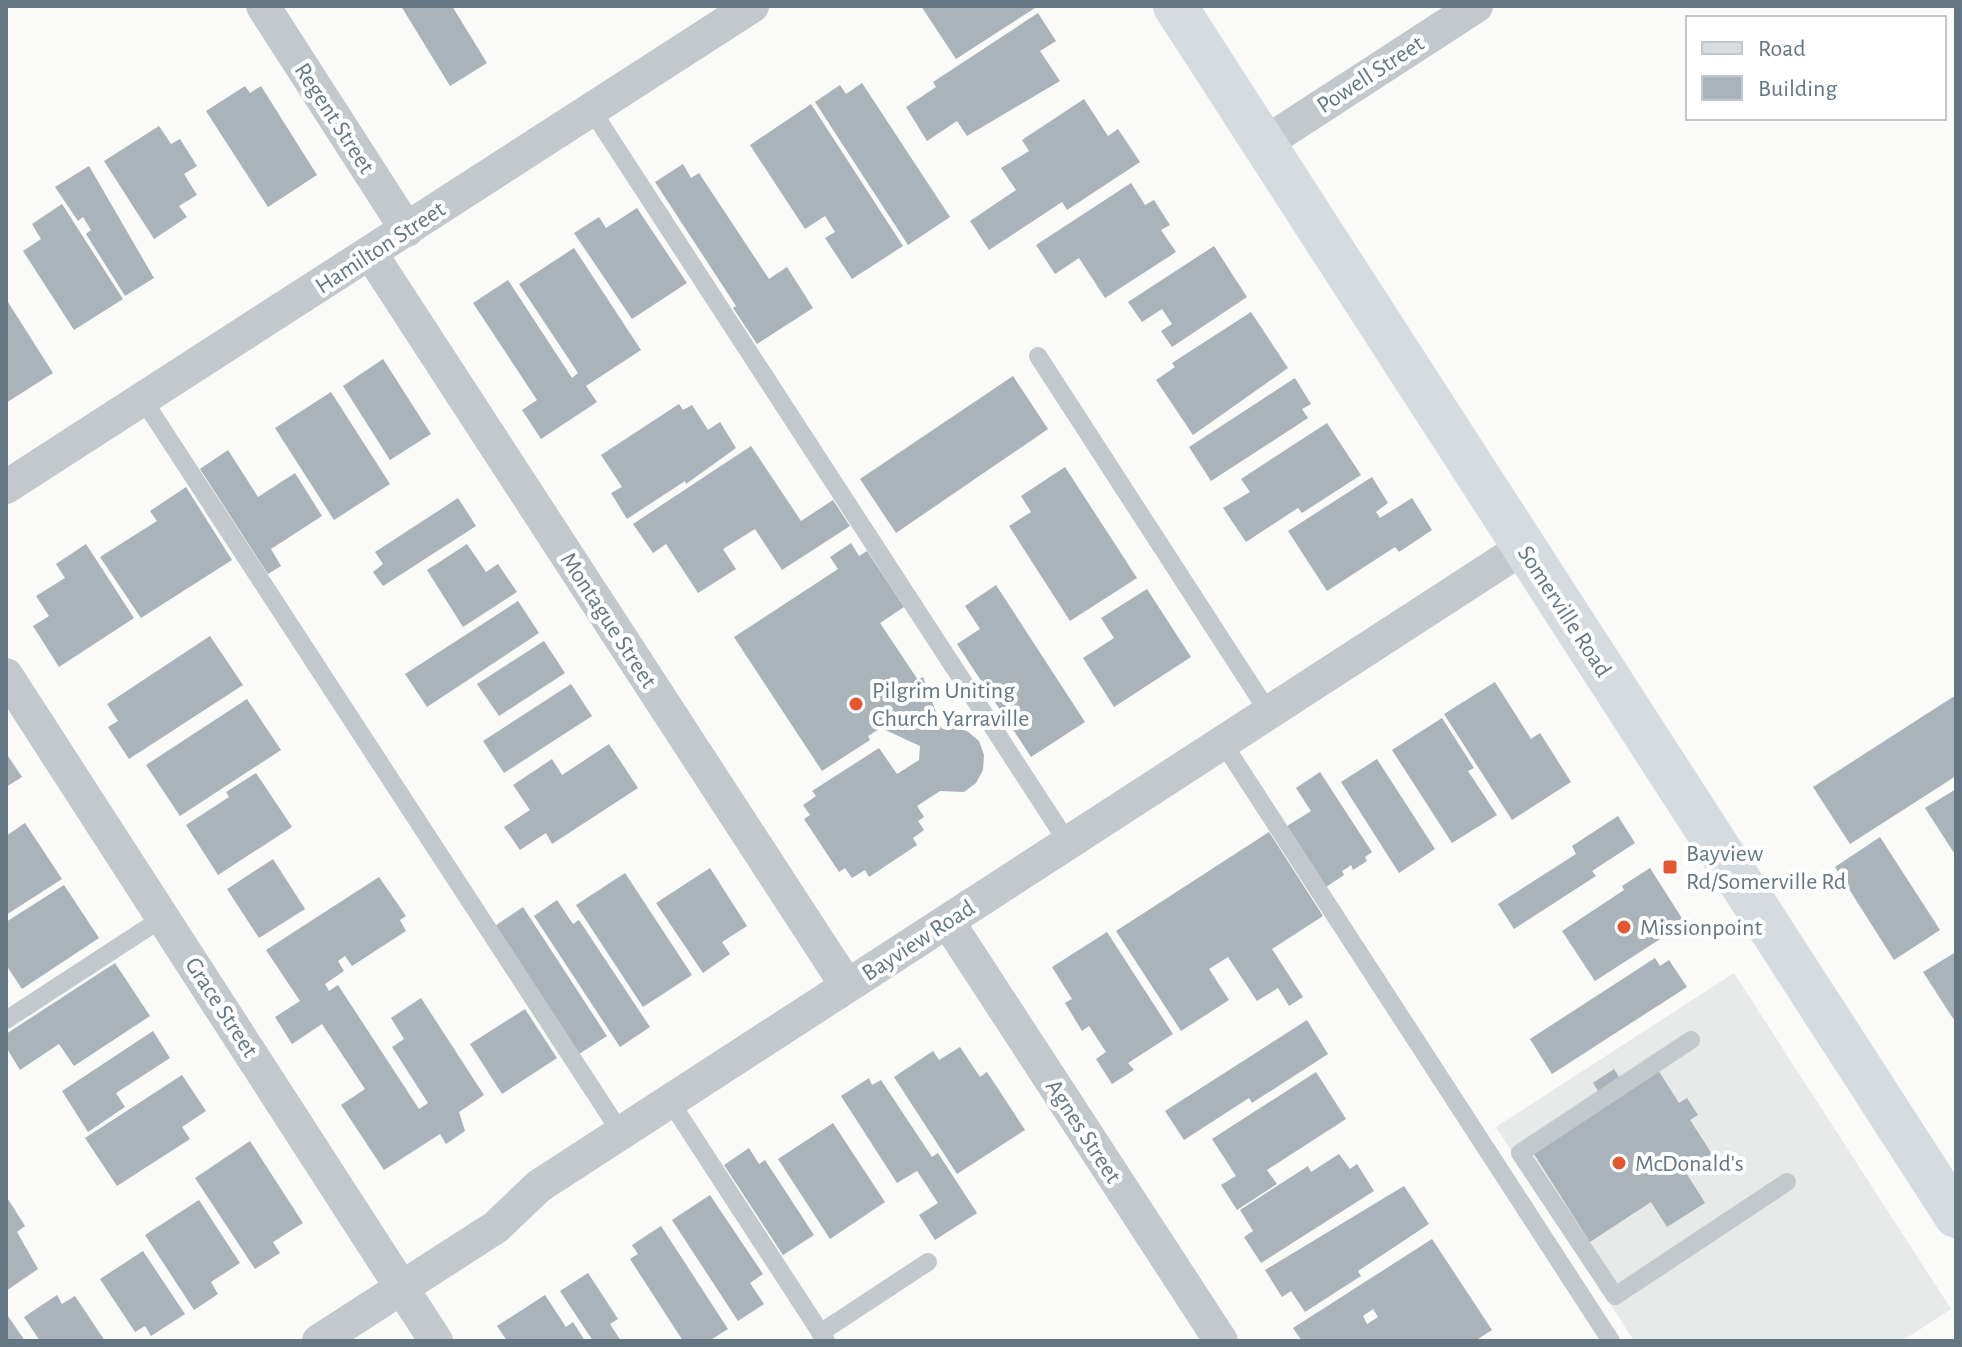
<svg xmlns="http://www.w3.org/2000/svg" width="1962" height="1347" font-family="'Alegreya Sans',sans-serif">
<rect width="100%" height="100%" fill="#fafaf8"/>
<polygon fill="#e8e9e9" points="1734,973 1951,1309 1902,1341 1634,1341 1496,1127"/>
<g fill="#aab3b9" fill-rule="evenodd">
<polygon points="401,6 452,6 487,63 450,86"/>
<polygon points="921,6 1038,6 956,59"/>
<polygon points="1038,13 1056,41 1040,51 1060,81 967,136 957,121 927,141 906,107 936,87 933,82"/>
<polygon points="862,83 950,217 908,245 815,102 840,85 846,94"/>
<polygon points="245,86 250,93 261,86 317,175 268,207 206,111"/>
<polygon points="1084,99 1108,136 1118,129 1140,162 1067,210 1062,202 989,250 970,221 1016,190 1001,168 1029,151 1022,140"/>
<polygon points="811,104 903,246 852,279 825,238 835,232 825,216 805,229 750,145"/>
<polygon points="159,126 171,144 180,139 197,166 184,174 197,195 179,206 187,217 154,239 104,161"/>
<polygon points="683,164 691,178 699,173 769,279 787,267 813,308 757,344 733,308 736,306 655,182"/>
<polygon points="89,166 154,278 125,296 86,234 91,230 83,217 78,221 55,187"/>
<polygon points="1131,183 1145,205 1154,200 1170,225 1161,230 1176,252 1105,298 1079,258 1055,274 1036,245"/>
<polygon points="62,204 123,299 74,330 23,251 41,239 32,224"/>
<polygon points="637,208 687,283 632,319 574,233 599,217 606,228"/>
<polygon points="1214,246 1247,297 1172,347 1161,331 1172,324 1162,309 1142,322 1128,302"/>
<polygon points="574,248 641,350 586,386 597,402 541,439 522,410 537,400 473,303 508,280 572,378 578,373 519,284"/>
<polygon points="6,299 53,373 6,403"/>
<polygon points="1251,312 1288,368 1193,435 1156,380 1175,367 1172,363"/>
<polygon points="383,359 431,434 390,460 343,386"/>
<polygon points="1013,376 1048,429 896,533 860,479"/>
<polygon points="1295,378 1311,404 1302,409 1308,418 1211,481 1189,447"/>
<polygon points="331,392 390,484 334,520 275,428"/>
<polygon points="679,404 683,410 692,405 708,430 720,422 736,448 686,484 685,481 627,519 611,493 622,487 601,455"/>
<polygon points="1327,423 1361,475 1302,513 1298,508 1246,542 1223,508 1250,492 1241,479"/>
<polygon points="751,446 801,521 833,500 850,526 782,570 755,529 723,549 736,569 698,593 666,544 653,553 633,524"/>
<polygon points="228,450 258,497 295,473 322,516 271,549 281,566 268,574 200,469"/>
<polygon points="1065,467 1137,578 1070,621 1009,526 1031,512 1021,496"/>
<polygon points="1372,477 1388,503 1376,512 1380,518 1412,498 1432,530 1399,552 1395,547 1327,591 1288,531"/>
<polygon points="186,487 232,560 141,618 100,557 157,521 150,511"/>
<polygon points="458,498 476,526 383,586 373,572 383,564 375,552"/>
<polygon points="851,543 859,556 867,551 904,607 880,623 918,680 923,677 942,729 953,727 967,731 979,741 984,755 983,770 976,783 964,792 940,791 917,806 924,817 918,821 924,830 913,838 917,845 869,877 865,870 852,878 845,868 839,872 804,819 810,815 803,805 816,796 812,791 879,748 897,774 919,760 920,746 881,728 868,736 870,740 822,771 734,637 838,569 830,557"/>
<polygon points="86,544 134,618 59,667 33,626 49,616 36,596 65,578 56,564"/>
<polygon points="467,544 486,572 498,564 517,592 463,627 427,570"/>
<polygon points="996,585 1085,722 1031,757 957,644 980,629 965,606"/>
<polygon points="1147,589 1191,657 1114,707 1083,658 1114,638 1101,618"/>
<polygon points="518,601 539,633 427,707 405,674"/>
<polygon points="210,636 243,685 129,759 108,727 118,721 107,704"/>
<polygon points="544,641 565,673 499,716 477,684"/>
<polygon points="1495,682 1531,739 1540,733 1571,782 1512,820 1444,714"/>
<polygon points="571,684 592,716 504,773 483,741"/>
<polygon points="1956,695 1956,776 1850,844 1813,787"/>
<polygon points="247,699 281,750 180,816 146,765"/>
<polygon points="1442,718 1474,768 1468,771 1497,815 1452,843 1392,750"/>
<polygon points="609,744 638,788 552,844 546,833 520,850 504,827 530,810 513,785 552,759 562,775"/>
<polygon points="6,753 22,777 6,787"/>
<polygon points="1377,759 1435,849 1399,873 1341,782"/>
<polygon points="1320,772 1372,852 1365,857 1367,861 1353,870 1351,865 1347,868 1342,871 1344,875 1326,887 1287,826 1311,811 1296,788"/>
<polygon points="256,773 292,827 218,875 186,825 229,797 226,792"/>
<polygon points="1956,789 1956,856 1925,808"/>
<polygon points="1618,816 1635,843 1592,871 1596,876 1514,929 1498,904 1576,854 1572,846"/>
<polygon points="25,823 62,879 6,915 6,836"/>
<polygon points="1269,832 1323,916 1272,949 1303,997 1289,1006 1278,988 1257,1001 1228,957 1209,969 1229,1000 1181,1031 1116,931"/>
<polygon points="1880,837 1940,930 1894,960 1835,867"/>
<polygon points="273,859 305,909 259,938 227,889"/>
<polygon points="710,868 747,926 722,942 730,954 703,973 656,903"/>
<polygon points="1650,868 1685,923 1595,981 1562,931 1624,890 1622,886"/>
<polygon points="625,873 692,975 643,1007 576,905"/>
<polygon points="379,877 406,916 400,920 406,931 352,966 345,956 338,961 344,971 325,984 329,991 338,985 419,1109 428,1103 392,1047 404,1039 391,1018 421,998 484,1095 459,1112 465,1131 446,1144 440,1134 384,1170 341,1105 365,1089 322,1024 292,1044 275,1017 300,1001 266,950"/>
<polygon points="64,885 99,938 22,989 6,965 6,922"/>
<polygon points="557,900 573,924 579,920 650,1027 620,1047 534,916"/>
<polygon points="523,907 607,1036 579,1054 495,926"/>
<polygon points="1107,932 1173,1034 1128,1063 1134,1070 1112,1084 1096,1059 1106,1052 1089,1026 1082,1031 1065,1003 1072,999 1052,967"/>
<polygon points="1956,952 1956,1023 1923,972"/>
<polygon points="1655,958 1660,966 1669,960 1687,987 1552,1074 1530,1039"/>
<polygon points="115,963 150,1016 74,1066 59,1044 20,1070 6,1047 6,1034"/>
<polygon points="525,1009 557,1058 502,1094 470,1044"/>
<polygon points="1307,1020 1328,1054 1252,1103 1249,1098 1184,1140 1165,1111"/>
<polygon points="153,1031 170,1058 116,1093 125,1107 88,1132 62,1091"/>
<polygon points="960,1047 980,1077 987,1072 1025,1130 957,1174 894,1077 933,1051 939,1060"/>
<polygon points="1614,1069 1627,1090 1658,1070 1679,1103 1687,1098 1698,1115 1690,1120 1712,1154 1685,1171 1705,1203 1667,1227 1651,1202 1590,1242 1532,1151 1606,1103 1593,1083"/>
<polygon points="1316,1072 1346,1119 1267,1170 1277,1184 1237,1210 1221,1185 1236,1176 1212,1139"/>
<polygon points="182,1075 206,1111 182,1127 190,1139 117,1186 85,1138"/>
<polygon points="869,1078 872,1085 881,1080 932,1157 938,1153 977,1213 935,1240 919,1215 938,1203 917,1171 897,1183 841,1096"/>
<polygon points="833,1123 885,1202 830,1239 778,1159"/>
<polygon points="250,1141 303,1223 273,1242 280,1253 255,1269 195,1178"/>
<polygon points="749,1148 759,1164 765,1160 814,1235 783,1255 724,1165"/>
<polygon points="1339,1154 1350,1169 1357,1164 1374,1191 1261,1263 1244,1237 1253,1231 1240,1210 1308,1166 1311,1172"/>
<polygon points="1404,1186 1429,1224 1358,1271 1361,1276 1305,1312 1291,1291 1282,1297 1265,1270"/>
<polygon points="710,1195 763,1274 750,1283 764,1304 738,1321 672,1220"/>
<polygon points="6,1196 25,1226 17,1232 38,1269 6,1291"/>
<polygon points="199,1200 240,1263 211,1282 218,1294 194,1310 145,1235"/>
<polygon points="661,1226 728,1329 709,1341 683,1341 630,1259 638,1254 632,1245"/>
<path d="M1432,1239L1492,1330L1475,1341H1302L1293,1328ZM1373,1309L1378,1317L1367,1324L1363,1316Z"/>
<polygon points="143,1251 185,1314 151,1336 145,1326 135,1332 100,1279"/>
<polygon points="588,1273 618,1319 610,1324 621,1341 593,1341 560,1291"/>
<polygon points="57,1295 62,1304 75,1296 105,1341 40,1341 24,1317"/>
<polygon points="545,1295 566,1327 573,1322 585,1341 507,1341 497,1326"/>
<polygon points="6,1313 25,1341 6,1341"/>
</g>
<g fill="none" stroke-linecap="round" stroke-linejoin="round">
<g stroke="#c3c8cc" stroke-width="18">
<polyline points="591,109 1068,843"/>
<polyline points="1038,356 1269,713"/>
<polyline points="142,398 621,1133"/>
<polyline points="1223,743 1611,1341"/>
<polyline points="6,1020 164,917"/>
<polyline points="1691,1040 1520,1153 1615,1296 1787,1182"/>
<polyline points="670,1101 826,1341"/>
<polyline points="820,1333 928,1262"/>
</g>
<g stroke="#c3c8cc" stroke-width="34">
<polyline points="263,6 407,230"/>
<polyline points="1265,143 1476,6"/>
<polyline points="371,254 847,986"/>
<polyline points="6,487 752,6"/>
<polyline points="6,675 436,1341"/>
<polyline points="948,922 1221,1341"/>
<polyline points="319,1341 496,1227 539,1186 1524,547"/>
</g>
<polyline stroke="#d6dbdf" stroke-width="44" points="1175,6 1956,1216"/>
</g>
<g fill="#e4572e" stroke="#fff" stroke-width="3">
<circle cx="856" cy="704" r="8"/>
<rect x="1662" y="859" width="16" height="16" rx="4"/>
<circle cx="1624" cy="927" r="8"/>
<circle cx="1619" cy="1163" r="8"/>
</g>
<g text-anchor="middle" stroke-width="8" stroke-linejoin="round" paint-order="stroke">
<g font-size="24" fill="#657683" stroke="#fff">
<text transform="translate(1370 74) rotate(-33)" y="8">Powell Street</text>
<text transform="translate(335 118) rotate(57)" y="8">Regent Street</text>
<text transform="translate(380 247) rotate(-33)" y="8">Hamilton Street</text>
<text transform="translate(1565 611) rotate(57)" y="8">Somerville Road</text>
<text transform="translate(609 620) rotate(57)" y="8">Montague Street</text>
<text transform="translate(918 940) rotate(-33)" y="8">Bayview Road</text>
<text transform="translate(222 1007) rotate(57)" y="8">Grace Street</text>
<text transform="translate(1084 1131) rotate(57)" y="8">Agnes Street</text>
</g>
<g font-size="24" fill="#657683" stroke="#fff" text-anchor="start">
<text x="872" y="698">Pilgrim Uniting<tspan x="872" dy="28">Church Yarraville</tspan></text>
<text x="1686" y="861">Bayview<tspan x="1686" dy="28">Rd/Somerville Rd</tspan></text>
<text x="1640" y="935">Missionpoint</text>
<text x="1635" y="1171">McDonald's</text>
</g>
</g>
<rect width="1962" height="1347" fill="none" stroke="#657683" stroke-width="16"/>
<rect x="1686" y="16" width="260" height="104" fill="#ffffff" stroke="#c1c8cd" stroke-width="2"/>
<rect x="1702" y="42" width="40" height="12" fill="#d6dbdf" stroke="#c1c8cd" stroke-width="2"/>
<text x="1758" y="56" font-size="24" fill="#657683">Road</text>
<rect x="1702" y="76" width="40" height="24" fill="#aab3b9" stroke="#c1c8cd" stroke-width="2"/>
<text x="1758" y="96" font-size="24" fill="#657683">Building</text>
</svg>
